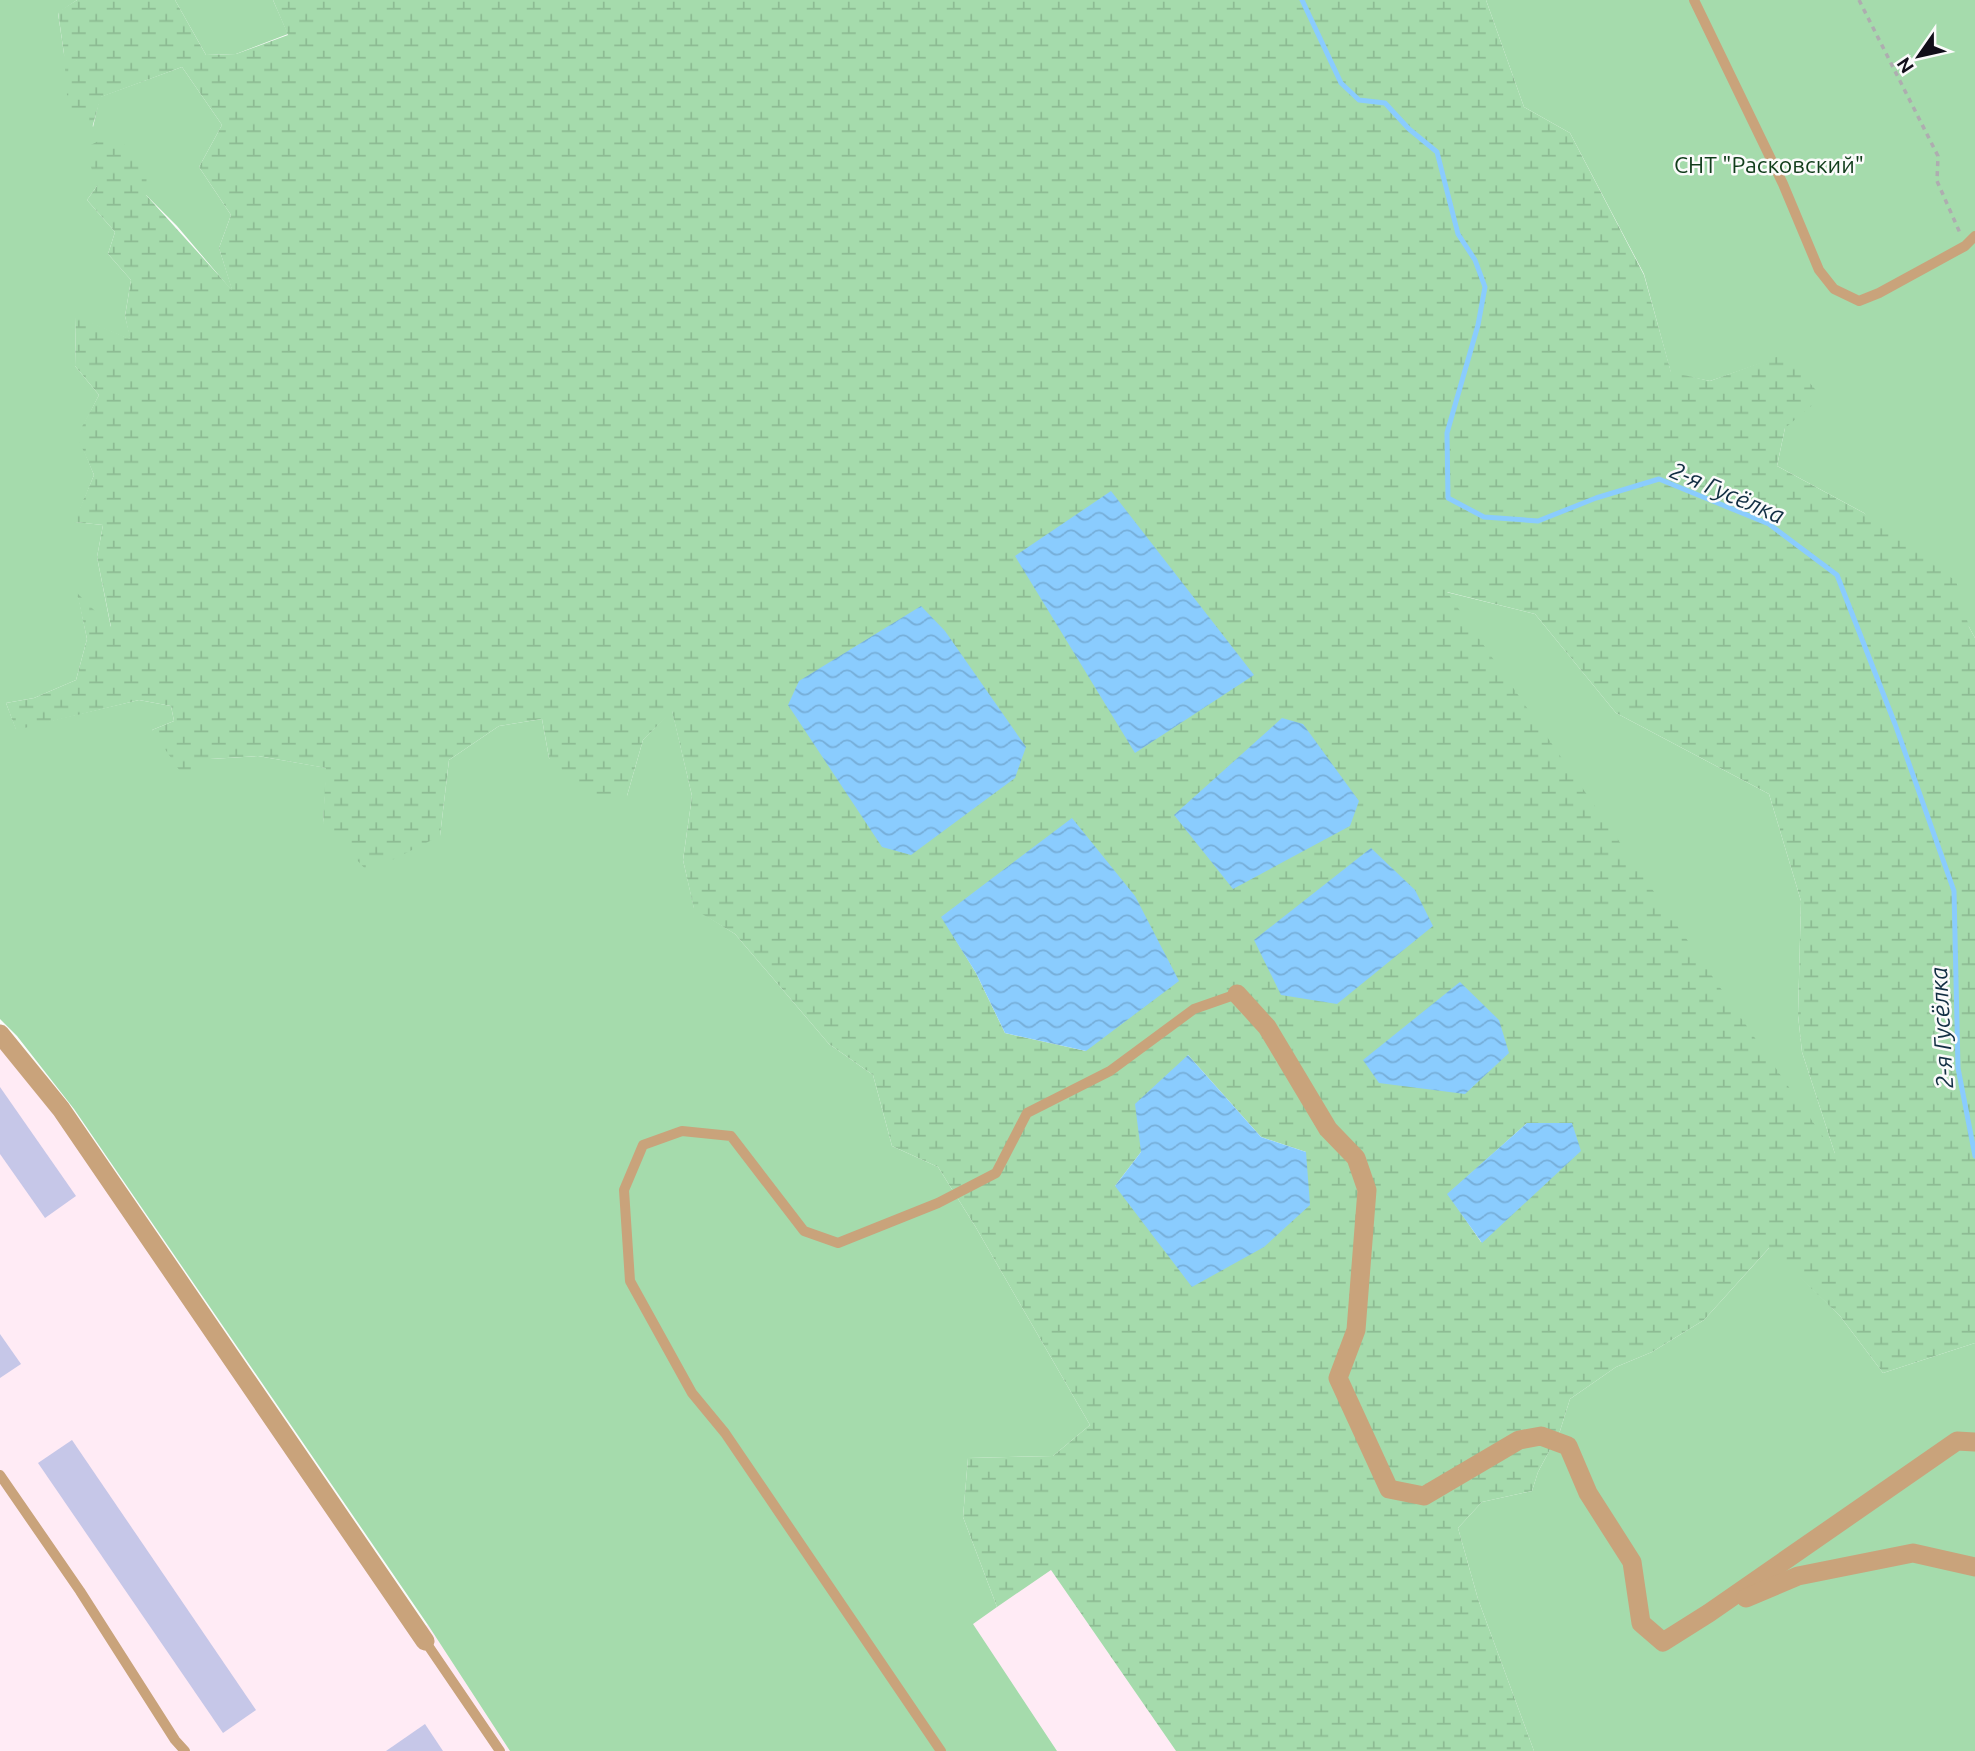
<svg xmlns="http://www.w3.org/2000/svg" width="1975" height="1751" font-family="Ubuntu,sans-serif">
<defs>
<pattern id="wetland-marsh" width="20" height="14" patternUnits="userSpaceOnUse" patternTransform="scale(1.75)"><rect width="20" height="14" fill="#a5dbac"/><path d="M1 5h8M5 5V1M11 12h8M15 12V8" fill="none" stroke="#8dbb93"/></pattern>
<pattern id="water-waves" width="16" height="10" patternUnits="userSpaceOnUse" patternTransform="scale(1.75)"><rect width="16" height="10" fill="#8accfe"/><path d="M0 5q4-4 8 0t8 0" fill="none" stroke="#76aed9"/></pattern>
</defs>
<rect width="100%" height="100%" fill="#fbfbfb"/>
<g fill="#ffebf5">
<polygon points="0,1047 48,1103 411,1630 428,1625 510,1751 0,1751"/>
<polygon points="1051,1569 1176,1751 1057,1751 972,1623"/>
</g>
<g fill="#a5dbac">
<polygon points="0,0 77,0 58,13 64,54 93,127 100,97 182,67 222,125 199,167 231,215 219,248 233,292 177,226 146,195 97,186 87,200 115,232 108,254 131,280 125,316 131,340 76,317 75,366 99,395 78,436 94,475 75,522 103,525 97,557 111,628 78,595 87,639 76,680 34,698 6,703 16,729 139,700 171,706 174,721 152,730 210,759 258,756 327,768 323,823 440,836 449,760 499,726 542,719 549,758 627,796 643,740 672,710 692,796 683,860 694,908 735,934 829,1044 873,1075 892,1146 938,1167 975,1226 1090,1425 1053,1456 968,1458 963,1517 997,1607 973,1624 1057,1751 510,1751 428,1625 74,1109 17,1036 0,1019"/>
<polygon points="175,0 273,0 288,34 236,54 206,55"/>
<polygon points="1486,0 1975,0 1975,638 1969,627 1864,513 1777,466 1785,428 1784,355 1710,381 1671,373 1644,274 1570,133 1524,107"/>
<polygon points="1446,592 1535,614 1616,713 1769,794 1801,901 1798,1015 1802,1052 1836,1157"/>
<polygon points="1770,1247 1840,1316 1883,1373 1975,1343 1975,1751 1534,1751 1478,1599 1458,1528 1482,1502 1532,1491 1538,1472 1560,1431 1570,1399 1616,1367 1652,1352 1704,1320"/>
</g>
<path fill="url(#wetland-marsh)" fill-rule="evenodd" d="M77,0H175L206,55L236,54L288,35L273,0H1486L1524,107L1570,133L1644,275L1671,372L1710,381L1784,354L1822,397L1785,428L1777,466L1864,513L1956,581L1969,627L1975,638V1343L1883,1373L1840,1316L1769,1248L1704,1320L1652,1352L1616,1367L1570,1399L1560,1431L1538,1472L1532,1491L1482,1502L1458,1528L1478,1599L1534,1751H1176L1051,1570L997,1607L963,1517L968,1458L1053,1456L1090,1425L975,1226L938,1167L892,1146L873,1075L829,1044L735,934L694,909L683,860L692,796L672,711L643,740L627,796L597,801L549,758L542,719L499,726L449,760L440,836L368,872L323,823L326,768L258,756L210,759L184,777L152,730L174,721L171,706L139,700L16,730L6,703L34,698L76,680L87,639L77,593L111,627L97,557L103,525L74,522L94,475L77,436L99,395L75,366L76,316L130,339L125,316L131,280L108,254L115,232L87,200L97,186L85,148L112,134L147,164L146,195L232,290L219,248L231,215L199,167L222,125L182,67L101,97L92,128L68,109L64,54L58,12ZM1447,592L1535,614L1616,713L1769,794L1801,901L1798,1015L1802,1052L1835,1154ZM1073,819L1086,1051L1005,1033L976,973L942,917ZM1188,1055L1261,1137L1306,1152L1115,1186L1141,1152ZM1527,1123L1482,1242H1481L1448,1194Z"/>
<g fill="url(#water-waves)">
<polygon points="1111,491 1254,675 1135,753 1015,556"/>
<polygon points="921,606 945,631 1026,747 1015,778 911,855 882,847 788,705 799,681"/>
<polygon points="1282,718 1303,724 1359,801 1350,826 1233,889 1174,815"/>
<polygon points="1072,818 1135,896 1179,981 1086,1051 1005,1033 976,973 941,917"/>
<polygon points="1371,848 1415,890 1433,926 1337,1004 1281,995 1254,940"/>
<polygon points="1460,982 1499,1020 1509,1053 1465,1094 1379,1083 1363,1060"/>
<polygon points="1188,1055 1261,1137 1306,1152 1310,1205 1264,1247 1192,1287 1115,1186 1141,1152 1135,1104"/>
<polygon points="1527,1123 1572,1123 1581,1151 1482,1243 1447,1194"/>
</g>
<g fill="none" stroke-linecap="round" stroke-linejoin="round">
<polyline stroke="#8accfe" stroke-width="5" points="1302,0 1341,83 1359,100 1385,103 1409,129 1437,152 1458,234 1475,260 1485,287 1478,325 1447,433 1448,498 1484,517 1538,521 1596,498 1659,479 1769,524 1837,575 1895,724 1954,891 1958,1068 1975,1156"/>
</g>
<g fill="#c6c7e8">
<polygon points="0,1087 76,1196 45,1218 0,1154"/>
<polygon points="0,1334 21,1364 0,1378"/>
<polygon points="72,1440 256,1710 223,1733 38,1463"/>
<polygon points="425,1724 443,1751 386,1751"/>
</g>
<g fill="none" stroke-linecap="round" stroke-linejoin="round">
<polyline stroke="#aeadb0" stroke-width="3.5" stroke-dasharray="5 5" stroke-linecap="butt" points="1859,0 1938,156 1937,181 1960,233"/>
<g stroke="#c9a37b" stroke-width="10">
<polyline points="1694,0 1783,184 1819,270 1834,289 1859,301 1879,293 1965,246 1975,236"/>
<polyline points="0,1475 80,1591 175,1740 185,1751"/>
<polyline points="425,1641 500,1751"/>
<polyline points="941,1751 725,1433 692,1393 630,1281 624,1190 643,1145 682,1131 731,1136 804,1231 838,1243 938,1203 996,1173 1027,1113 1110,1071 1194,1009 1237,994"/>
</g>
<g stroke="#c9a37b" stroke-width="19">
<polyline points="1237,994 1267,1027 1328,1129 1356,1158 1367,1190 1356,1330 1338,1378 1389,1489 1424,1496 1519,1440 1541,1436 1568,1446 1588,1493 1632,1562 1641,1623 1663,1642 1709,1613 1957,1441 1975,1442"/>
<polyline points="0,1034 61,1109 425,1641"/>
<polyline points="1746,1598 1798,1576 1913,1553 1975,1567"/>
</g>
</g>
<g text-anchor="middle" stroke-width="5" stroke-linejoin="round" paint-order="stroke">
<g font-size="23" fill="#113d1b" stroke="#fbfbfb">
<text x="1769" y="173">СНТ "Расковский"</text>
</g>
<g font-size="24" font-style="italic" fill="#122f43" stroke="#fbfbfb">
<text transform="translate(1727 493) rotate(23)" y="8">2-я Гусёлка</text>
<text transform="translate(1942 1028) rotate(-93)" y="8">2-я Гусёлка</text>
</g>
</g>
<g transform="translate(1919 56) rotate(236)" stroke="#fbfbfb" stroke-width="5" paint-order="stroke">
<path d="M0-5L12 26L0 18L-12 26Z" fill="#110e19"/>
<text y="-10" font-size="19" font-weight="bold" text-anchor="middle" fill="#110e19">N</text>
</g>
</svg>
